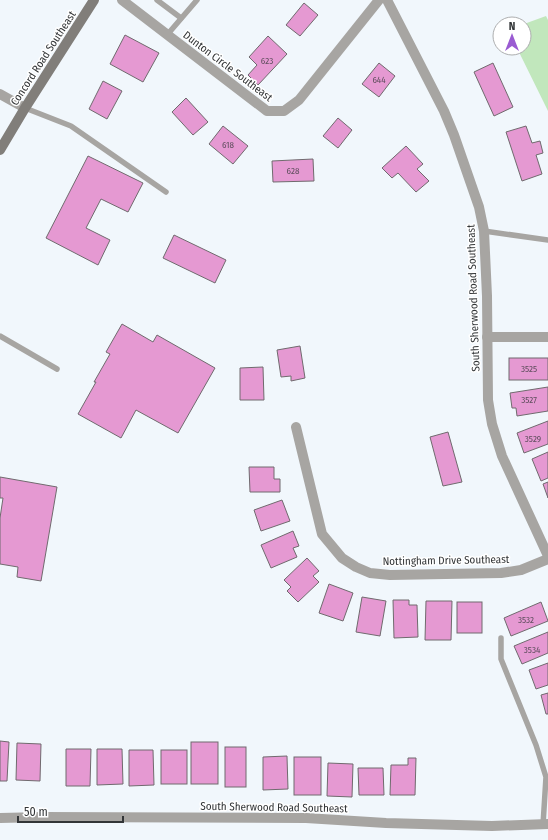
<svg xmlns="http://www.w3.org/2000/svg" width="548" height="840" font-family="'Fira Sans Condensed',sans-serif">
<rect width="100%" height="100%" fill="#f1f7fc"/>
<polygon fill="#c1e7bc" points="546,16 548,20 548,111 517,48 524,48 524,24"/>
<g fill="#e599d2" stroke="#706a6e">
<polygon points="304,3 318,15 300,36 286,25"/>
<polygon points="125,35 159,53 143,82 110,64"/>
<polygon points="268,36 287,54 258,85 248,75 257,65 249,57"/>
<polygon points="379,63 395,76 379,97 362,84"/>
<polygon points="493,63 513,107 494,116 474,72"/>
<polygon points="103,81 122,91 107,119 89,109"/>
<polygon points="186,98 208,122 193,135 172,112"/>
<polygon points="338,118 352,130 338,148 323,136"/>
<polygon points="223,126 248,146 233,164 209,144"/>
<polygon points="526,126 532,143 540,141 543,153 536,155 542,174 522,181 506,132"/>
<polygon points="406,146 423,164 417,169 429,181 416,192 398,173 392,178 382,168"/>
<polygon points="88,156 143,183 128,212 101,199 86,228 110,240 98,265 46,238"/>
<polygon points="313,159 314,181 273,182 272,161"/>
<polygon points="174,235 226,260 215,283 163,258"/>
<polygon points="122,324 153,342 157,335 215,368 178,433 136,410 121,438 78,414 96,382 94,382 110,354 106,352"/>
<polygon points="300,346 305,378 291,381 291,376 281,377 277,350"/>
<rect x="509" y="358" width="39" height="22"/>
<polygon points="263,367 264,400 240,400 240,368"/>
<polygon points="548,387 548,411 517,416 516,408 512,408 510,393"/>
<polygon points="548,421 548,444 524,453 517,433"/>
<polygon points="448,432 462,482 443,486 430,437"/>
<polygon points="548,452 548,478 541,481 532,459"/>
<polygon points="249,467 274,467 274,479 280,479 280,492 250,492"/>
<polygon points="0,477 57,487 41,581 17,577 18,567 0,564 0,518 3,498 0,498"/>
<polygon points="548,482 548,498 543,484"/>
<polygon points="282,500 290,521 261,531 254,510"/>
<polygon points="293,531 299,546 293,548 297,557 271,568 261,545"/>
<polygon points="307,558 319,571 313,576 319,582 298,602 287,591 291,587 284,580"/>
<polygon points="329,584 353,593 343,621 319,613"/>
<polygon points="362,597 386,601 380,636 356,632"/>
<polygon points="393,600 409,600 409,605 417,605 418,637 394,638"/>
<polygon points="426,601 452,601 451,640 425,640"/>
<rect x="457" y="602" width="25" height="31"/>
<polygon points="541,602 548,621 511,636 504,618"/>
<polygon points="548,632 548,653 522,664 514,646"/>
<polygon points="548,663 548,685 536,689 529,670"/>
<polygon points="548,693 548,714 546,714 541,695"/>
<polygon points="0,741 9,742 7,781 0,781"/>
<rect x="191" y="742" width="27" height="42"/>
<polygon points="17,743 41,744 40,781 16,780"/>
<rect x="225" y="747" width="21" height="40"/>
<polygon points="66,749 91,749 90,786 66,786"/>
<polygon points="97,749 122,749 123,784 97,785"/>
<polygon points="129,750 153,750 154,785 129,786"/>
<rect x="161" y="750" width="26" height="34"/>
<polygon points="287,756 288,789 263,790 263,757"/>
<rect x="294" y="757" width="27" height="38"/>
<polygon points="408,758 416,758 415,795 390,795 391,765 408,765"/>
<polygon points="328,763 353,764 352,797 327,796"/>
<polygon points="358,768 383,768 384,795 359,795"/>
</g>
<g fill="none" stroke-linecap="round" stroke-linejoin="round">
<g stroke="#a7a5a2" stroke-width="5.5">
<polyline points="157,0 181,18"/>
<polyline points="167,35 197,0"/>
<polyline points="25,108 71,126 166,192"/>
<polyline points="484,231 548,240"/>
<polyline points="0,336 57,369"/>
<polyline points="501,638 501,659 536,745 546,777 543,825"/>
</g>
<g stroke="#a7a5a2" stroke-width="10">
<polyline points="122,0 267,111 284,111 299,100 379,0"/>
<polyline points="387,0 444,111 454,135 479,207 484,231 487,296 488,400 492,424 502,456 548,556"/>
<polyline points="0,94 25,108"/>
<polyline points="487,337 548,337"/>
<polyline points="296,427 322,534 342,558 356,567 370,573 390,575 501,573 521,570 548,559"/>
<polyline points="0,818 43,817 306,818 386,823 492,826 548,824"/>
</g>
<polyline stroke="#817e7a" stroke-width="10" points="0,150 25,108 94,0"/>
</g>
<g text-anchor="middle" stroke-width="3" stroke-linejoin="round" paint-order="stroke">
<g font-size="9" fill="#5f4e5e">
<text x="267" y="64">623</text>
<text x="379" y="83">644</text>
<text x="228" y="148">618</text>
<text x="293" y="174">628</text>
<text x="529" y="372">3525</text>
<text x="529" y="403">3527</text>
<text x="533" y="442">3529</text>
<text x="526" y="623">3532</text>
<text x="532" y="653">3534</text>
</g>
<g font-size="11" fill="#323537" stroke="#fff">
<text transform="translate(43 58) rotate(-57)" y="4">Concord Road Southeast</text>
<text transform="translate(228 66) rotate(37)" y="4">Dunton Circle Southeast</text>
<text transform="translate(473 298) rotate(-92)" y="4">South Sherwood Road Southeast</text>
<text transform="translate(446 560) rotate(-1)" y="4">Nottingham Drive Southeast</text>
<text transform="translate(274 807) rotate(1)" y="4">South Sherwood Road Southeast</text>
</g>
</g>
<g transform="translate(512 36)"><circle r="19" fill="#ffffff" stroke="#adaeaf"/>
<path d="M0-3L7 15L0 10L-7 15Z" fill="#9a5bd2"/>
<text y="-6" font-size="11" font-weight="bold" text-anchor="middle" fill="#323537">N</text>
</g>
<path d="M18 816v6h105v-6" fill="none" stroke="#323537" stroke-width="2"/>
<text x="24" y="816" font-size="12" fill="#323537" stroke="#ffffff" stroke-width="3" paint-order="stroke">50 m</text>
</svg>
